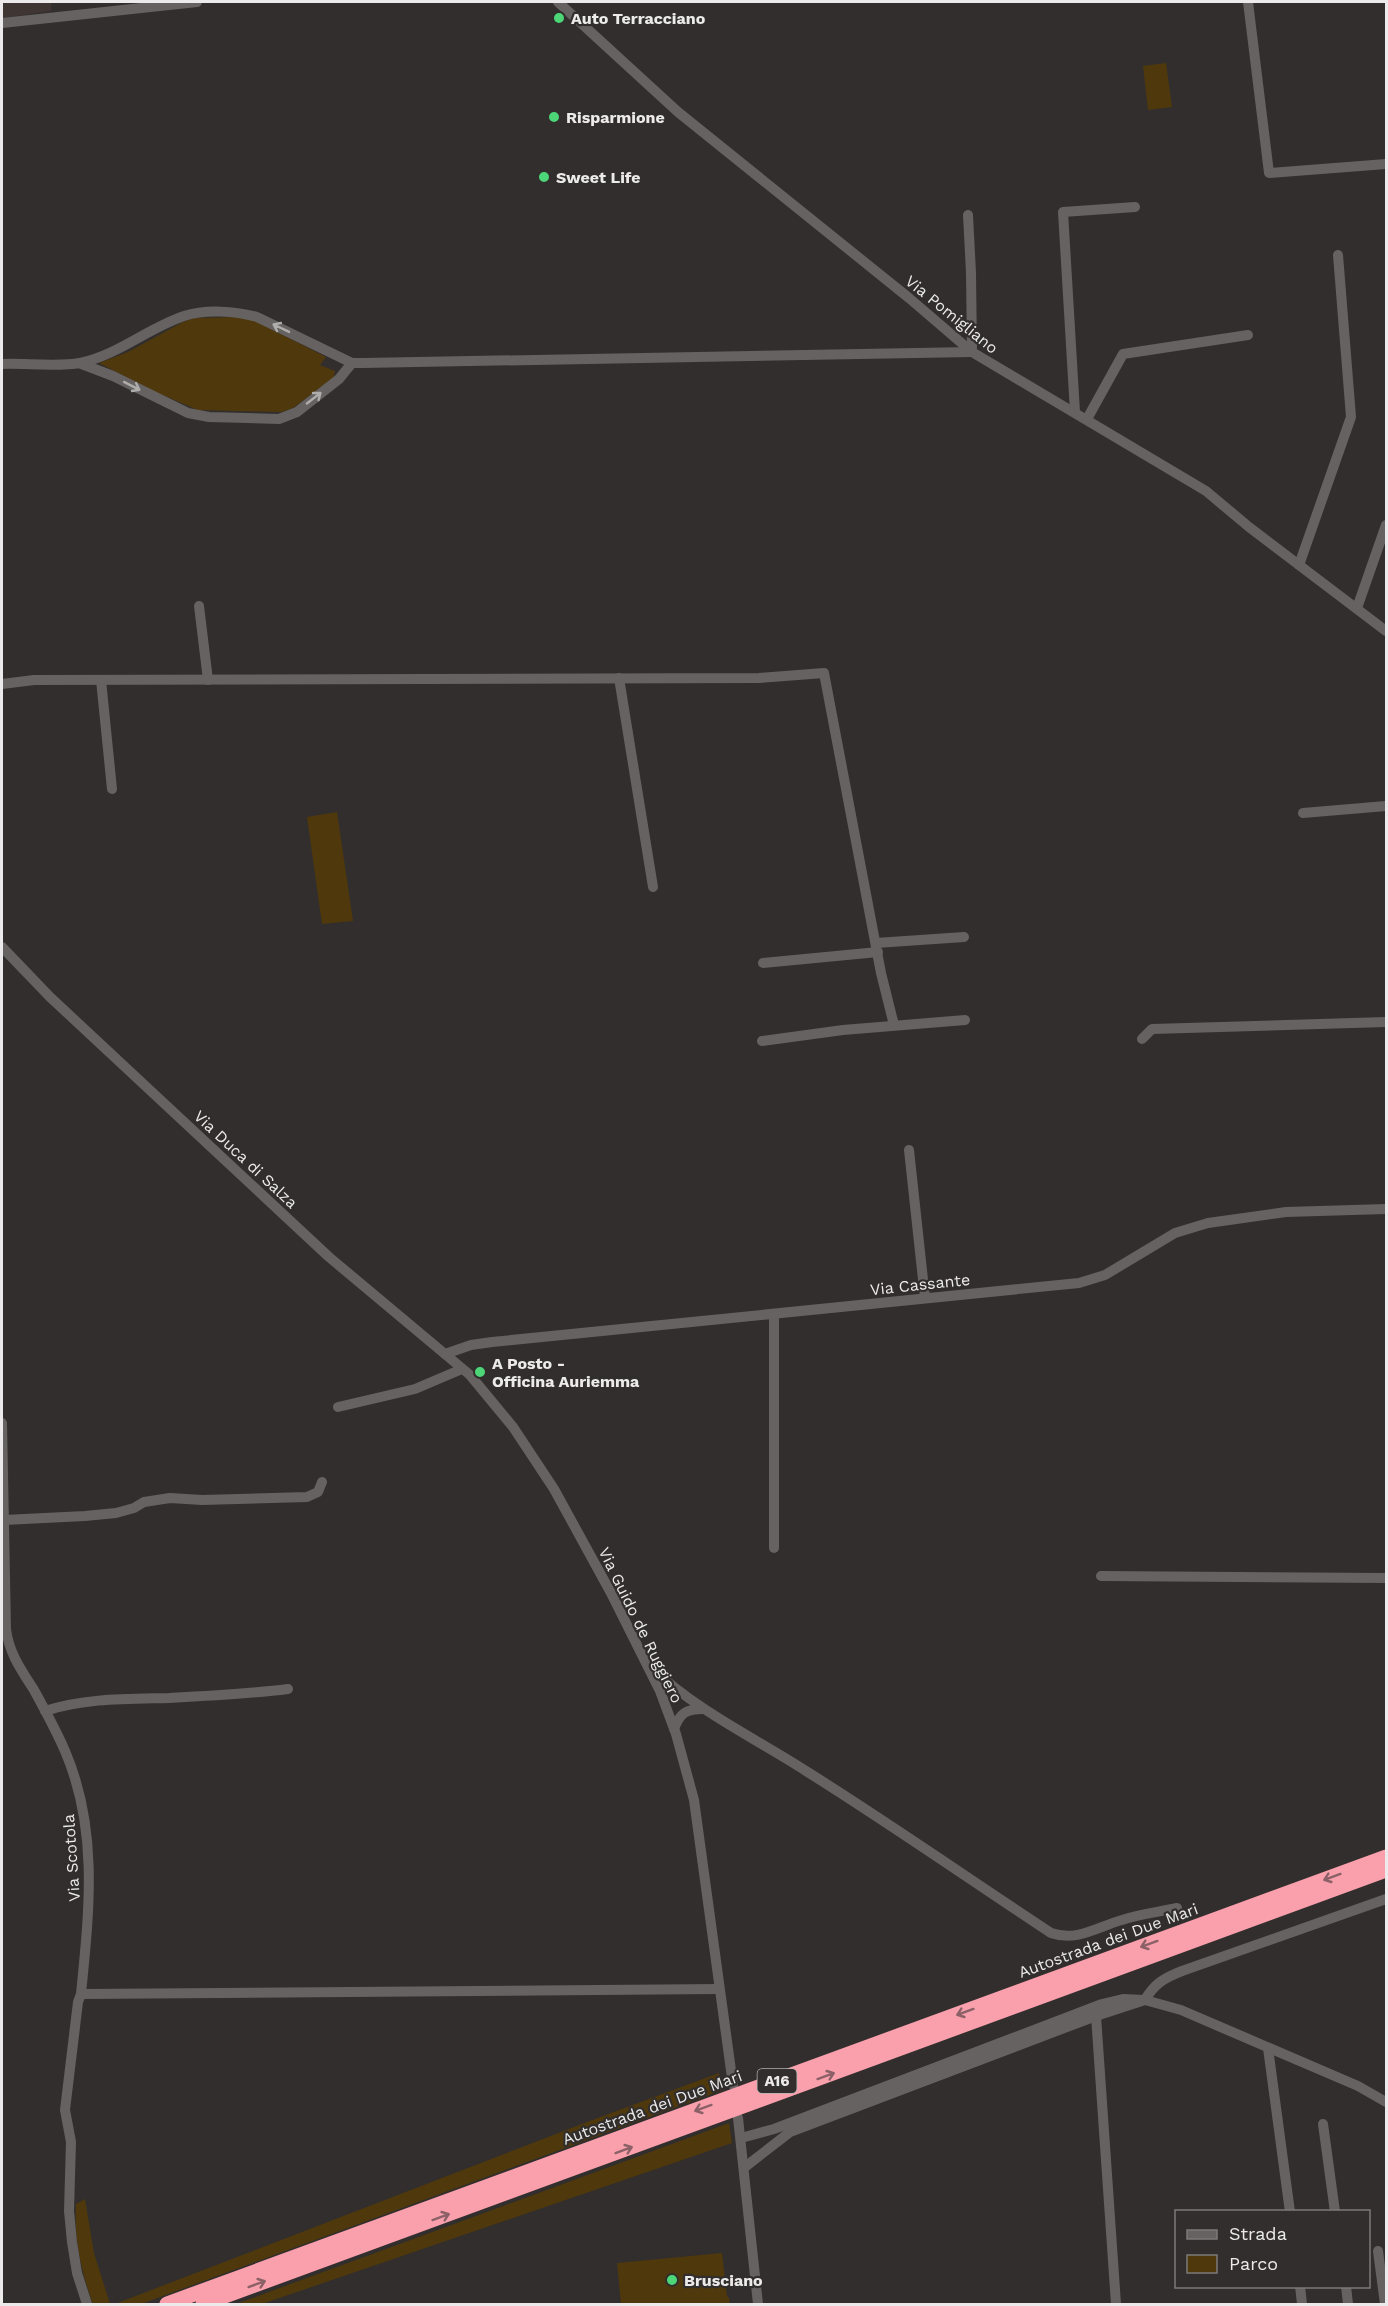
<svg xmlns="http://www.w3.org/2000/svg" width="1388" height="2306" font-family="'Work Sans',sans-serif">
<rect width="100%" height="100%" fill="#312e2d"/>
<polygon fill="#3f3532" points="2,2 51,2 51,11 2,18"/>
<g fill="#4f390c">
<polygon points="1166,63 1172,107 1148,110 1143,66"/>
<polygon points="241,317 253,320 326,357 320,365 335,371 334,377 293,408 282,412 198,410 153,391 99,363 128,352 183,322 194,318"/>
<polygon points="337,812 353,921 322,924 307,817"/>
<polygon points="719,2073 723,2090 141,2304 115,2304 587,2122"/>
<polygon points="729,2123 732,2143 262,2304 236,2304"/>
<path d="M85,2199L94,2253L110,2304H93C81,2271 74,2239 76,2204Z"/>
<polygon points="722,2253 727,2296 729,2298 730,2304 621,2304 617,2263"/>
</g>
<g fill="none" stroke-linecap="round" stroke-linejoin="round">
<g stroke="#656261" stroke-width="10">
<polyline points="558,2 678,112 909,298 972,352 1206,491 1249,527 1386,631"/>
<polyline points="1248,2 1269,173 1386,164"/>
<polyline points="2,23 197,2"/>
<polyline points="968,215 971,273 972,352"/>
<polyline points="79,363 113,376 188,413 209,417 279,419 297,412 339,379 352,363"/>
<path d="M2,364C24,363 58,367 80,363C118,355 148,328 184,316C206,309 235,311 257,317L352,363H363L972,352"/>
<polyline points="1075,412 1063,212 1135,207"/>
<polyline points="1087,419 1123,354 1248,335"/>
<polyline points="1299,565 1351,417 1338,255"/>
<polyline points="199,606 208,680"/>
<polyline points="1357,608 1386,525"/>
<polyline points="619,678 653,887"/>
<polyline points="101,680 112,789"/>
<polyline points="2,684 34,680 759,678 824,673 881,973 894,1025"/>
<polyline points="1303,813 1386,806"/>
<polyline points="876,943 964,937"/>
<polyline points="2,947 50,997 329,1257 470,1375 513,1427 554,1489 611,1593 660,1691 676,1734 694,1800 733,2085"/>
<polyline points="763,963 878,952"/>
<polyline points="1142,1039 1152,1029 1386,1022"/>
<polyline points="762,1041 843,1030 965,1020"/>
<polyline points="909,1150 925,1298"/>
<polyline points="774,1315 774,1548"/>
<polyline points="445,1354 471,1345 492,1342 1079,1283 1105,1275 1175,1233 1208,1223 1286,1212 1386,1209"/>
<polyline points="338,1407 415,1389 462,1369"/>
<path d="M2,1423L6,1629C9,1653 21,1670 34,1690C45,1710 56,1730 65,1751C99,1830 89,1912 81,1994L78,2002L65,2110L71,2142L69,2211L72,2242L77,2273L87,2304"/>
<polyline points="4,1520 85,1516 116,1513 134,1508 144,1502 170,1498 202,1500 307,1497 318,1492 322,1482"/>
<polyline points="1101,1576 1386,1578"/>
<path d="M651,1667C697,1711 753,1737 806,1771C889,1823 969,1879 1051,1933C1077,1942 1097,1927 1122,1920C1140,1914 1159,1912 1177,1908"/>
<path d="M45,1711C85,1698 127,1699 169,1698C209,1696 249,1694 288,1689"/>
<path d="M674,1729C680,1713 686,1709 703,1709"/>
<polyline points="81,1994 719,1989"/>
<polyline points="1096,2016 1116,2304"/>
<polyline points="1268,2048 1290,2212"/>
<polyline points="738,2118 758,2304"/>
<polyline points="1323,2124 1335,2212"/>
<polyline points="741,2138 774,2129 1102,2004 1123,1999 1145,2000 1181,2010 1358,2086 1386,2102"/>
<path d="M745,2167L790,2132L1096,2016L1145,2000C1154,1984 1164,1978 1182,1971L1386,1899"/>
<polyline points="1378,2251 1385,2304"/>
<polyline points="1300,2286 1302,2304"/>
<polyline points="1346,2286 1348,2304"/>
</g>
<g stroke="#faa0ad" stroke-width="15">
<polyline points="167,2304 1386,1857"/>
<polyline points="203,2304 1386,1870"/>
</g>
</g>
<defs><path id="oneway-shaft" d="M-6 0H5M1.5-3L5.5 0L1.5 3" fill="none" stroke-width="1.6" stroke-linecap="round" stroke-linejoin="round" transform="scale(1.5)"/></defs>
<g stroke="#afadac">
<use href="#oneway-shaft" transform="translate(281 328) rotate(-154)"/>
<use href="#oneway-shaft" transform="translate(132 386) rotate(27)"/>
<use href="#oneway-shaft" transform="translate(314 398) rotate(-38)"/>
</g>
<g stroke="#8b6167">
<use href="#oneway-shaft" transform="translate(1332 1877) rotate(160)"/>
<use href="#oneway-shaft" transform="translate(1149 1944) rotate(160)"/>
<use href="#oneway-shaft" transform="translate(965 2012) rotate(160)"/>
<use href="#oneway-shaft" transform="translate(826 2076) rotate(-20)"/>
<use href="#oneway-shaft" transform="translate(703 2108) rotate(160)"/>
<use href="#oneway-shaft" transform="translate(624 2150) rotate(-20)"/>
<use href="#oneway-shaft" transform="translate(441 2217) rotate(-20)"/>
<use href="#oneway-shaft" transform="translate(257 2284) rotate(-20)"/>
</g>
<g fill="#4cd677" stroke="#312e2d" stroke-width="2">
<circle cx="559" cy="18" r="6"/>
<circle cx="554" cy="117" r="6"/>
<circle cx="544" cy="177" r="6"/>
<circle cx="480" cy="1372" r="6"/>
<circle cx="672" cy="2280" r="6"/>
</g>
<g text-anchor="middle" stroke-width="4.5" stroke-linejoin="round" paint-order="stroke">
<rect fill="#312e2d" stroke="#b4b2b1" stroke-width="1.5" x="757.5" y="2069" width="39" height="24" rx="4.5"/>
<g font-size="15" font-weight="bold" fill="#eceaea">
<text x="777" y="2086">A16</text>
</g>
<g font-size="16" font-weight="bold" fill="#eceaea" stroke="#312e2d" text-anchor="start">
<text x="571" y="24">Auto Terracciano</text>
<text x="566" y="123">Risparmione</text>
<text x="556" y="183">Sweet Life</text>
<text x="492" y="1369">A Posto -<tspan x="492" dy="18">Officina Auriemma</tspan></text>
<text x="684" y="2286">Brusciano</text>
</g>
<g font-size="16" fill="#eceaea" stroke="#312e2d">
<text transform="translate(952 314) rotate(39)" y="6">Via Pomigliano</text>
<text transform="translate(246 1159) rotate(43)" y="6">Via Duca di Salza</text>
<text transform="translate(920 1284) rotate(-6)" y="6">Via Cassante</text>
<text transform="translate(641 1625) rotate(64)" y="6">Via Guido de Ruggiero</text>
<text transform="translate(71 1858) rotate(-94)" y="6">Via Scotola</text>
<text transform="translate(1108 1940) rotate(-20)" y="6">Autostrada dei Due Mari</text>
<text transform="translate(652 2107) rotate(-20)" y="6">Autostrada dei Due Mari</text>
</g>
</g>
<rect width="1388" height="2306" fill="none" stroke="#eceaea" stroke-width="6"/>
<rect x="1175" y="2210" width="195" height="78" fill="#312e2d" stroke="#7c7979" stroke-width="1.5"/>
<rect x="1187" y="2230" width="30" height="9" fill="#656261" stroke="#7c7979" stroke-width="1.5"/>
<text x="1229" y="2240" font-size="18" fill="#eceaea">Strada</text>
<rect x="1187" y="2255" width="30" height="18" fill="#4f390c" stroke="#7c7979" stroke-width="1.5"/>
<text x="1229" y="2270" font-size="18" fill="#eceaea">Parco</text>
</svg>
